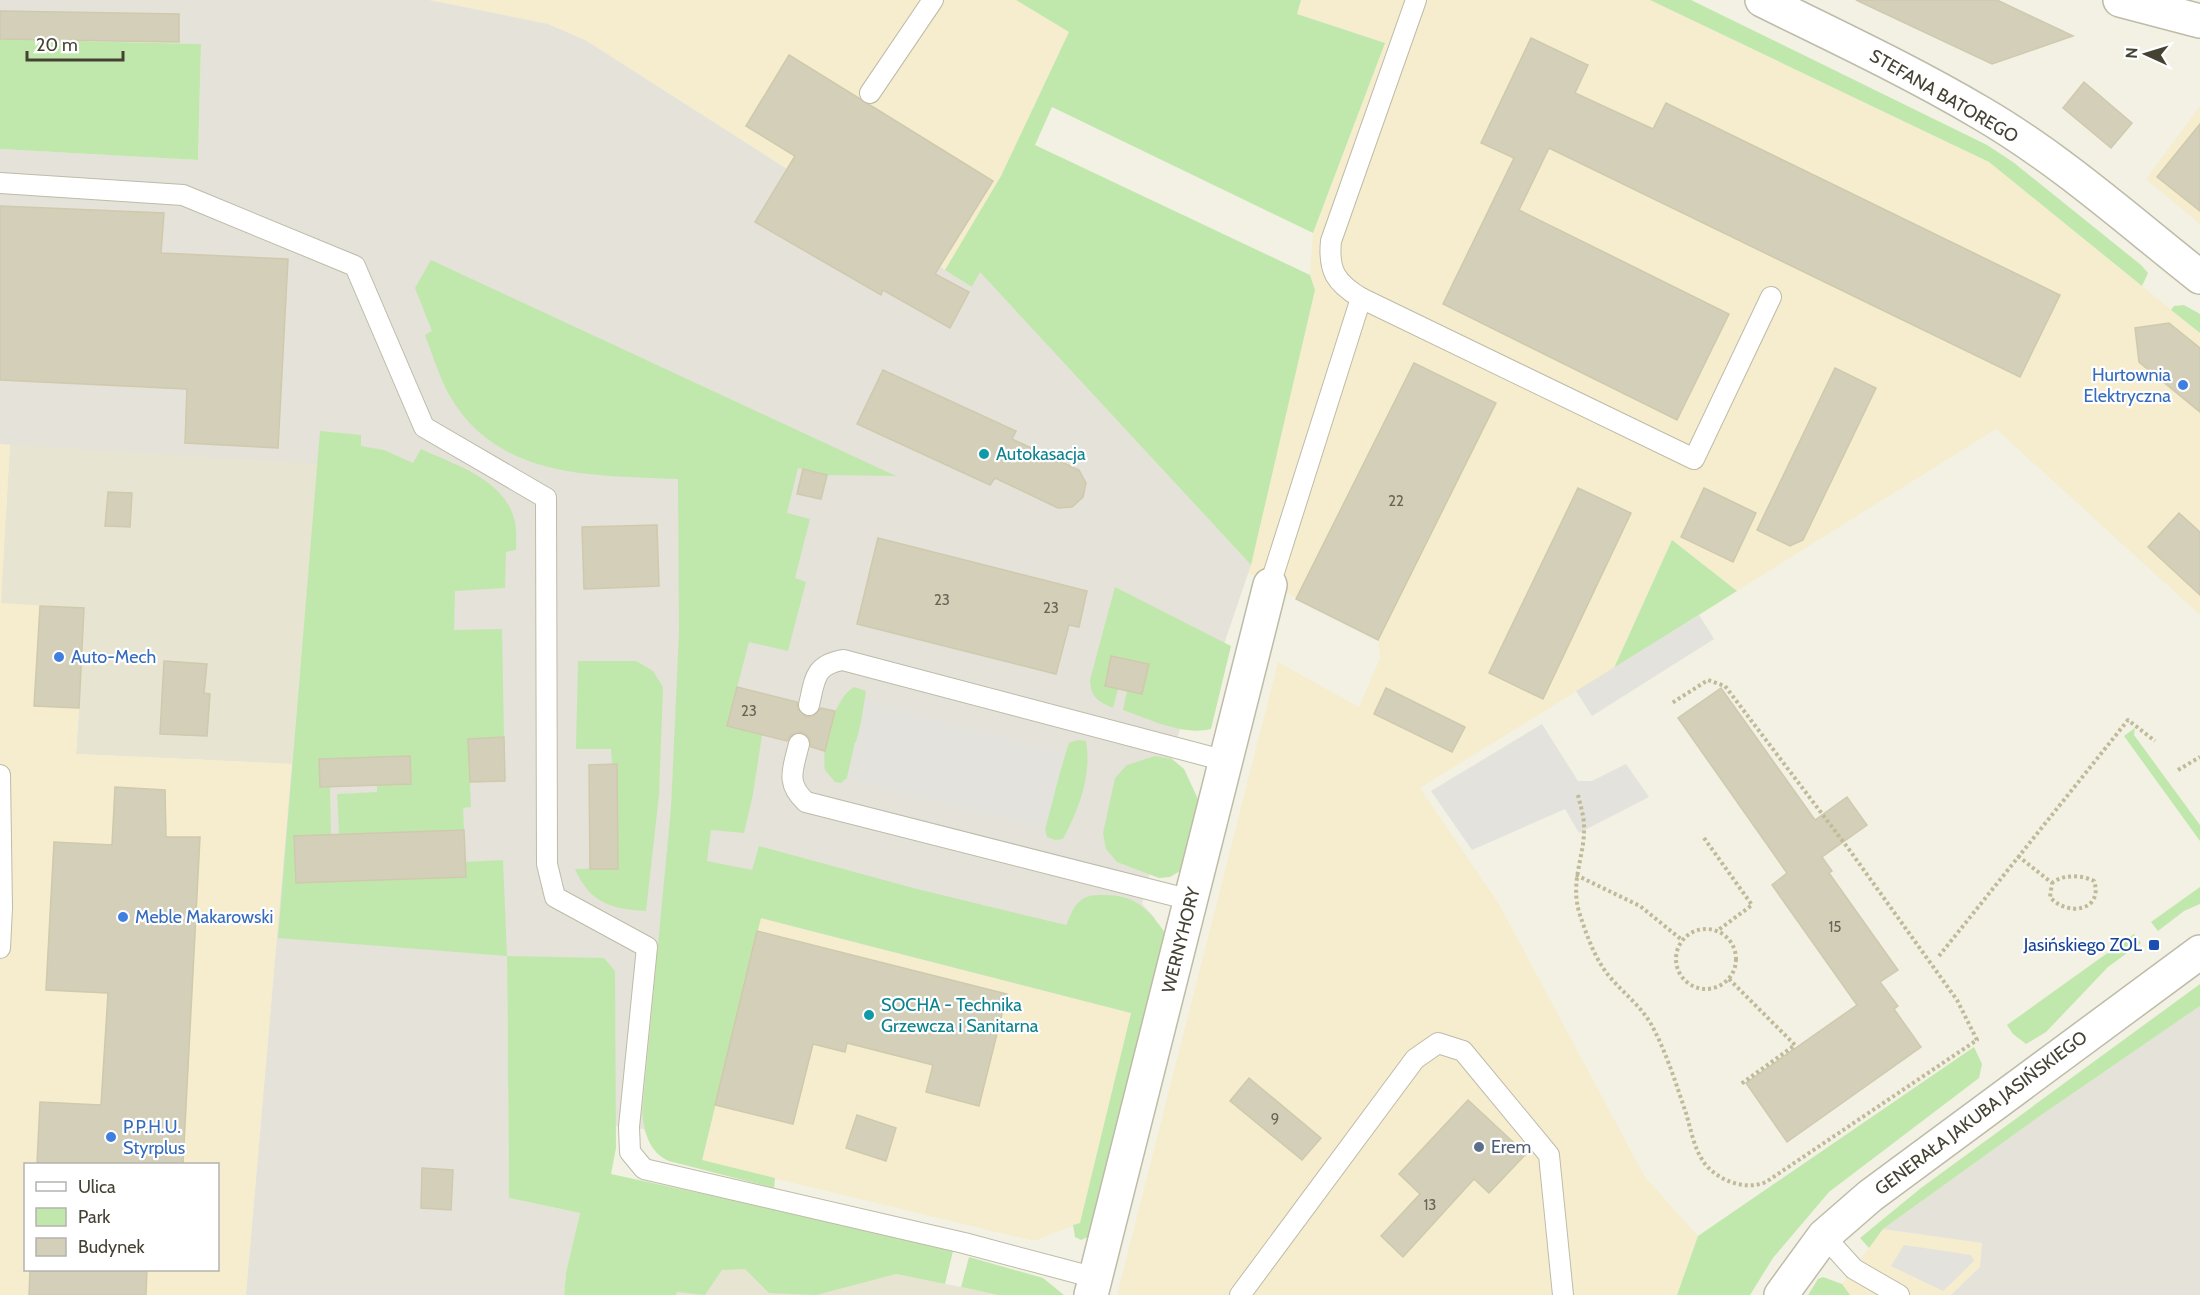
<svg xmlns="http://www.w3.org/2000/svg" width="2200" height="1295" font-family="Cabin,sans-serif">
<rect width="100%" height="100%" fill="#f2f1e4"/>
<g fill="#e7e4d2">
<polygon points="10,444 318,463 292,764 76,754 79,708 0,604"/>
<polygon points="691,1234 951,1285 998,1295 676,1295"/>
</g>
<g fill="#f5edce" fill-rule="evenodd">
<polygon points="429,0 1099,0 972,287 585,40 548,24"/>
<polygon points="1301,0 1650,0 1989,162 2200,333 2200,615 1996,429 1737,591 1672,540 1614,668 1420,788 1499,904 1645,1177 1698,1236 1677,1295 1117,1295 1278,662 1359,707 1380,658 1378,640 1248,573 1315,290 1310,275 1313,233 1385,43 1297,14"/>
<polygon points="2200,106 2200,224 2146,179"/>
<path d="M0,444H10L1,603L84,608L76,754L292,764L246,1295H0ZM26,1164H218V1270H26Z"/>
<polygon points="760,918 1131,1013 1080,1223 1034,1241 702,1161"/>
<polygon points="1883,1229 1982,1243 1980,1267 1951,1295 1834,1295"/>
</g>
<g fill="#e4e2d9">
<polygon points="0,0 429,0 548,24 585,40 972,287 980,271 1251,565 1224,644 1209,706 1180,729 1175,746 1172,759 1167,871 1149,875 1142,904 1155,918 1131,1013 760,918 702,1161 651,1145 644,1129 616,1126 605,1135 507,956 509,1198 580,1213 566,1272 564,1295 246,1295 318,464 0,444 0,149 198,160 201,44 0,39"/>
<polygon points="2200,1006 2200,1295 1951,1295 1980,1267 1982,1243 1883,1229 2037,1118"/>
</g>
<g fill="#c1e8ac">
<polygon points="1016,0 1301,0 1297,14 1385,43 1313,233 1052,107 1035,145 1310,275 1315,290 1251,565 980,272 972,287 945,270 1001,176 1069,32"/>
<polygon points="1650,0 1691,0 1987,145 2013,162 2141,265 2148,273 2142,286 1989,162"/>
<polygon points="0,39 201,44 198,160 0,149"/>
<path d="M431,260L896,476L827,475L798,468L787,513L810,519L795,578L806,582L788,651L749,642L727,726L762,735L753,794L744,833L711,830L707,861L752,870L759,846L917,889L1066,925C1070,917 1073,906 1080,901C1087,895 1095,895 1103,895C1135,894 1151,911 1167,936L1093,1229L1088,1237L1081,1240L1075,1237L1073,1225L1080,1223L1131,1013L761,918L702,1160L775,1178L774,1188L669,1161C649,1152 645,1134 642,1113L671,808L679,632L678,479C596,475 500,480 451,398C440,379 433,356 425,335L432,331L415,288Z"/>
<polygon points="2184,305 2200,314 2200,333 2171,310 2174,306"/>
<path d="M320,431L361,435V446L384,450L413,463L421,449C455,465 502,478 514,518C517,528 516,540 516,550L506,552L505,588L455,591L454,630L502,629L504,737L468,739L471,807L463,808L464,830L339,834L337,794L377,792V785L411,784L410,756L319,759L320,787H330L331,835L294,836L296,883L465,877V862L503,860L507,956L604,958L615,971L616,1148L611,1174L866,1229L953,1251L945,1284L896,1274L816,1295L769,1293L745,1269L722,1270L705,1295L677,1292L676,1295H564L566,1272L580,1213L509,1198L507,956L278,938Z"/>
<polygon points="1672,540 1737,591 1614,668"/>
<path d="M1115,587L1231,646L1211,729C1183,736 1149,719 1123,710L1127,691L1142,694L1149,665L1105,686L1118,689L1113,708C1098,701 1091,698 1090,680Z"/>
<path d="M578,661H636L653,671L663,687L659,795L646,911C611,909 590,903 575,869L618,868L617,765L612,764L611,749H576Z"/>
<path d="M854,687L866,691L860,729L1057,781L1069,743L1077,740L1086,741C1092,775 1079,809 1063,839L1055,840L1047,837L1045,829L1054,795L855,742L847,778L841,783L835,782L825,770C821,748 834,698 854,687Z"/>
<polygon points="2135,728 2134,735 2200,825 2200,841 2124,736"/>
<polygon points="1155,756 1172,759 1184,769 1198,799 1187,853 1180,871 1170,877 1159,878 1117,862 1106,849 1103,833 1115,778 1127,765"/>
<polygon points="2200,887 2200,904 2184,911 2158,931 2151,922"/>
<polygon points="2134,934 2141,943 2108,967 2046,1032 2026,1044 2013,1034 2007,1025"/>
<polygon points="2200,984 2200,1006 2037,1118 1883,1229 1869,1248 1860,1238 1921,1188"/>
<polygon points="1974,1047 1982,1064 1979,1078 1829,1192 1773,1258 1750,1295 1677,1295 1698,1236"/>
<polygon points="969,1257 1043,1278 1064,1295 998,1295 961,1287"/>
<polygon points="1823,1277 1842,1284 1850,1295 1808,1295 1818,1279"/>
</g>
<g fill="#e3e2dd">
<polygon points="1699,615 1714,639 1592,716 1576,691"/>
<polygon points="866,702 1065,754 1045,829 847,778"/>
<polygon points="1542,724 1578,781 1592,781 1626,764 1649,797 1579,833 1565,809 1472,850 1431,791"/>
<polygon points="1904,1245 1971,1255 1974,1261 1943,1291 1891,1266"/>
</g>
<g fill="#d4cfb9" stroke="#cfc9ad" stroke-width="1.5">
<polygon points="1856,0 1997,0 2073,36 1992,64"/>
<polygon points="0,11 179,14 179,42 0,39"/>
<polygon points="1531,38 1588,65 1575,93 1653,129 1666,103 2060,295 2020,377 1549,148 1519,210 1729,314 1677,420 1443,304 1514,158 1481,143"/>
<polygon points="789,55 993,181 935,274 969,292 950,328 883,290 881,295 755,222 795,156 746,126"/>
<polygon points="2084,82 2132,123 2111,148 2063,108"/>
<polygon points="2200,124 2200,211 2157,177"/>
<polygon points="0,206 164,213 161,253 288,259 278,448 185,443 187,389 0,380"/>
<polygon points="2169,323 2200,348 2200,412 2139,362 2135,328"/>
<polygon points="1414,363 1496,403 1378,640 1296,599"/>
<polygon points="1835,368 1876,388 1803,540 1790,546 1757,530"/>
<polygon points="883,370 1016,431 1012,439 1079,470 1086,483 1083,497 1072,507 1058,508 995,478 990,485 857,424"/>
<polygon points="803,469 827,475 821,499 797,494"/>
<polygon points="1578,488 1631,513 1543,699 1489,673"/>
<polygon points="1704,488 1756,513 1733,562 1681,537"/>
<polygon points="108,492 132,493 130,527 105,526"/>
<polygon points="2179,513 2200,532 2200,595 2148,547"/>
<polygon points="657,525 659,586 584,589 582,527"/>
<polygon points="878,538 1087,591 1079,627 1069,625 1056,674 857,624"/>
<polygon points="40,606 84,608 79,708 34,706"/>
<polygon points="1111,656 1149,664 1142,694 1105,686"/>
<polygon points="164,661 207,664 204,693 210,694 207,736 160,734"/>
<polygon points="737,687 797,702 798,709 806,717 813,716 821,708 835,711 825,751 811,747 808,736 801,732 791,735 787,741 727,726"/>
<polygon points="1386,688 1465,727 1452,752 1374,714"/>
<polygon points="1721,688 1815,820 1847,797 1867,825 1822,857 1832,871 1829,873 1898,970 1880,982 1898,1006 1894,1009 1921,1047 1787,1142 1746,1083 1857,1005 1772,885 1787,873 1678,718"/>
<polygon points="504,737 505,781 470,782 468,739"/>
<polygon points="410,756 411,784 320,787 319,759"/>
<polygon points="617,764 618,869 590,869 589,765"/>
<polygon points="115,787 165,790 166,837 200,837 183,1164 37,1164 40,1102 101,1105 108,993 46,990 54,842 112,845"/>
<polygon points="464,830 466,877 296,883 294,836"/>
<polygon points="757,931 1007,994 979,1106 926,1092 933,1065 847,1043 845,1052 813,1044 793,1124 715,1105"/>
<polygon points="1249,1078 1321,1138 1302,1160 1230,1101"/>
<polygon points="1468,1100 1526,1154 1489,1193 1474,1179 1403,1257 1381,1236 1420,1194 1399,1174"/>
<polygon points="857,1115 896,1128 886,1161 846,1148"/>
<polygon points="422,1168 453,1170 451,1210 421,1208"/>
<polygon points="30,1269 147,1269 146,1295 29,1295"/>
</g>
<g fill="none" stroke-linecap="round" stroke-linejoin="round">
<defs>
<g id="service">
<polyline points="870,93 933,0"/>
<polyline points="0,183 183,195 355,266 424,427 546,498 547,864 555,897 647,947 629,1127 630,1152 644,1169 964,1243 1096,1278"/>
<polyline points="1361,298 1694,459 1771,297"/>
<path d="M1270,585L1361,298C1336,283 1328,271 1331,241L1416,0"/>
<path d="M809,705C815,679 814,665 843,660L1226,761"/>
<path d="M799,744C793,769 785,783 806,802L1191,900"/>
<polyline points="0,775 2,908 0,948"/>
<polyline points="1824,1236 1854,1269 1899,1295"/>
<polyline points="1240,1295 1415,1059 1438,1043 1463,1051 1549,1155 1563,1295"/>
</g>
<g id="minor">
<polyline points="2120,0 2200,21"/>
<polyline points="1091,1295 1270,585"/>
</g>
<g id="tertiary">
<path d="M1762,0C1835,36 1910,71 1981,113C2060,159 2129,221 2200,277"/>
<polyline points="1781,1295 1824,1236 1870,1196 2200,952"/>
</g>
</defs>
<use href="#service" stroke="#bebba7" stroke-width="22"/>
<use href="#minor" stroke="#bebba7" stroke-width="36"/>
<use href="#tertiary" stroke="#bebba7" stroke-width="36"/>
<g stroke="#c0ba98" stroke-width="4" stroke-dasharray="3 3" stroke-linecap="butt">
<polyline points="2178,770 2200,757"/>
<path d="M1578,795C1580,804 1584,816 1584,826C1585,858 1569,881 1580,915C1587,936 1595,959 1609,976C1623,993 1640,1005 1651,1024C1666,1051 1676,1084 1686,1113C1691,1130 1694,1149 1705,1164C1719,1181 1746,1191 1766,1182L1977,1040L1957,1000L1848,848L1725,686L1708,680L1672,703"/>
<polyline points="1704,838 1752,905 1717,931"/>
<path d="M2018,856L2052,883L2050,897C2067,917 2104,911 2094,881C2082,875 2063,874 2052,883"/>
<polyline points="1576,875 1640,906 1682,940"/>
<circle cx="1706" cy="959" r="30"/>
<polyline points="1939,956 2128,720 2155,741"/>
<polyline points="1729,979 1795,1045 1741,1084"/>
</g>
<use href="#service" stroke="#fff" stroke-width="20"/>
<use href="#minor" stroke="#fff" stroke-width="33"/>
<use href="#tertiary" stroke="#fff" stroke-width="33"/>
</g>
<g fill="#3f7fe0" stroke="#fff" stroke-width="2">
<circle cx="2183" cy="385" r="6"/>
<circle cx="59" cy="657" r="6"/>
<circle cx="123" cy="917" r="6"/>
<circle cx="111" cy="1137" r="6"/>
</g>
<g fill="#0f9aa8" stroke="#fff" stroke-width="2">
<circle cx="984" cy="454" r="6"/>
<circle cx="869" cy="1015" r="6"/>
</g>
<rect fill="#1a4fb4" stroke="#fff" stroke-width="2" x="2148" y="939" width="12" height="12" rx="3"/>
<circle fill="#5c6f8a" stroke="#fff" stroke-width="2" cx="1479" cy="1147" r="6"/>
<g text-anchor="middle" stroke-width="4.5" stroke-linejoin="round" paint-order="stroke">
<g font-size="15" fill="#696555">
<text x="1396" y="506">22</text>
<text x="942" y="605">23</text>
<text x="1051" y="613">23</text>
<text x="749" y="716">23</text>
<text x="1835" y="932">15</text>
<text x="1275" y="1124">9</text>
<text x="1430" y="1210">13</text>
</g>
<g font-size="18" fill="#454234" stroke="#fff">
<text transform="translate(1944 96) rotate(30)" y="6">STEFANA BATOREGO</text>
<text transform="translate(1181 940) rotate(-76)" y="6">WERNYHORY</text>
<text transform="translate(1981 1113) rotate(-37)" y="6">GENERAŁA JAKUBA JASIŃSKIEGO</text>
</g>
<g font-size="18" fill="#366cbe" stroke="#fff" text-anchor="start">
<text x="2171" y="381" text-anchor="end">Hurtownia<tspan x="2171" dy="21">Elektryczna</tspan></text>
<text x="71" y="663">Auto-Mech</text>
<text x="135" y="923">Meble Makarowski</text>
<text x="123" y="1133">P.P.H.U.<tspan x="123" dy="21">Styrplus</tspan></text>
</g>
<g font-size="18" fill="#0d838f" stroke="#fff" text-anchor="start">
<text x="996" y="460">Autokasacja</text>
<text x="881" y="1011">SOCHA - Technika<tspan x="881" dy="21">Grzewcza i Sanitarna</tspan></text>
</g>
<g font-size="18" fill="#164399" stroke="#fff" text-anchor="end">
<text x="2142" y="951">Jasińskiego ZOL</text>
</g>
<g font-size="18" fill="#4e5e75" stroke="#fff" text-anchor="start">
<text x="1491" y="1153">Erem</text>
</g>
</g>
<rect x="24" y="1163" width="195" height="108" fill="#ffffff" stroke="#b5b3ae" stroke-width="1.5"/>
<rect x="36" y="1182" width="30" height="9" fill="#ffffff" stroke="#b5b3ae" stroke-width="1.5"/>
<text x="78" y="1193" font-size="18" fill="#454234">Ulica</text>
<rect x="36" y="1208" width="30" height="18" fill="#c1e8ac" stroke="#b5b3ae" stroke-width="1.5"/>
<text x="78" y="1223" font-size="18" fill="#454234">Park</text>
<rect x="36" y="1238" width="30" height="18" fill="#d4cfb9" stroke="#b5b3ae" stroke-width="1.5"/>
<text x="78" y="1253" font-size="18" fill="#454234">Budynek</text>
<g transform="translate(2146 54) rotate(274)" stroke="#ffffff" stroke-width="4.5" paint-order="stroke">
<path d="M0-4.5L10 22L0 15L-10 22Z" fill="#454234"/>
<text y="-9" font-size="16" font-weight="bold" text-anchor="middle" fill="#454234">N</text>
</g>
<path d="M27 51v9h96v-9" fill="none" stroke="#454234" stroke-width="3"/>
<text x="36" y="51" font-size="18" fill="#454234" stroke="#ffffff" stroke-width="4.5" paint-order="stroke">20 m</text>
</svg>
